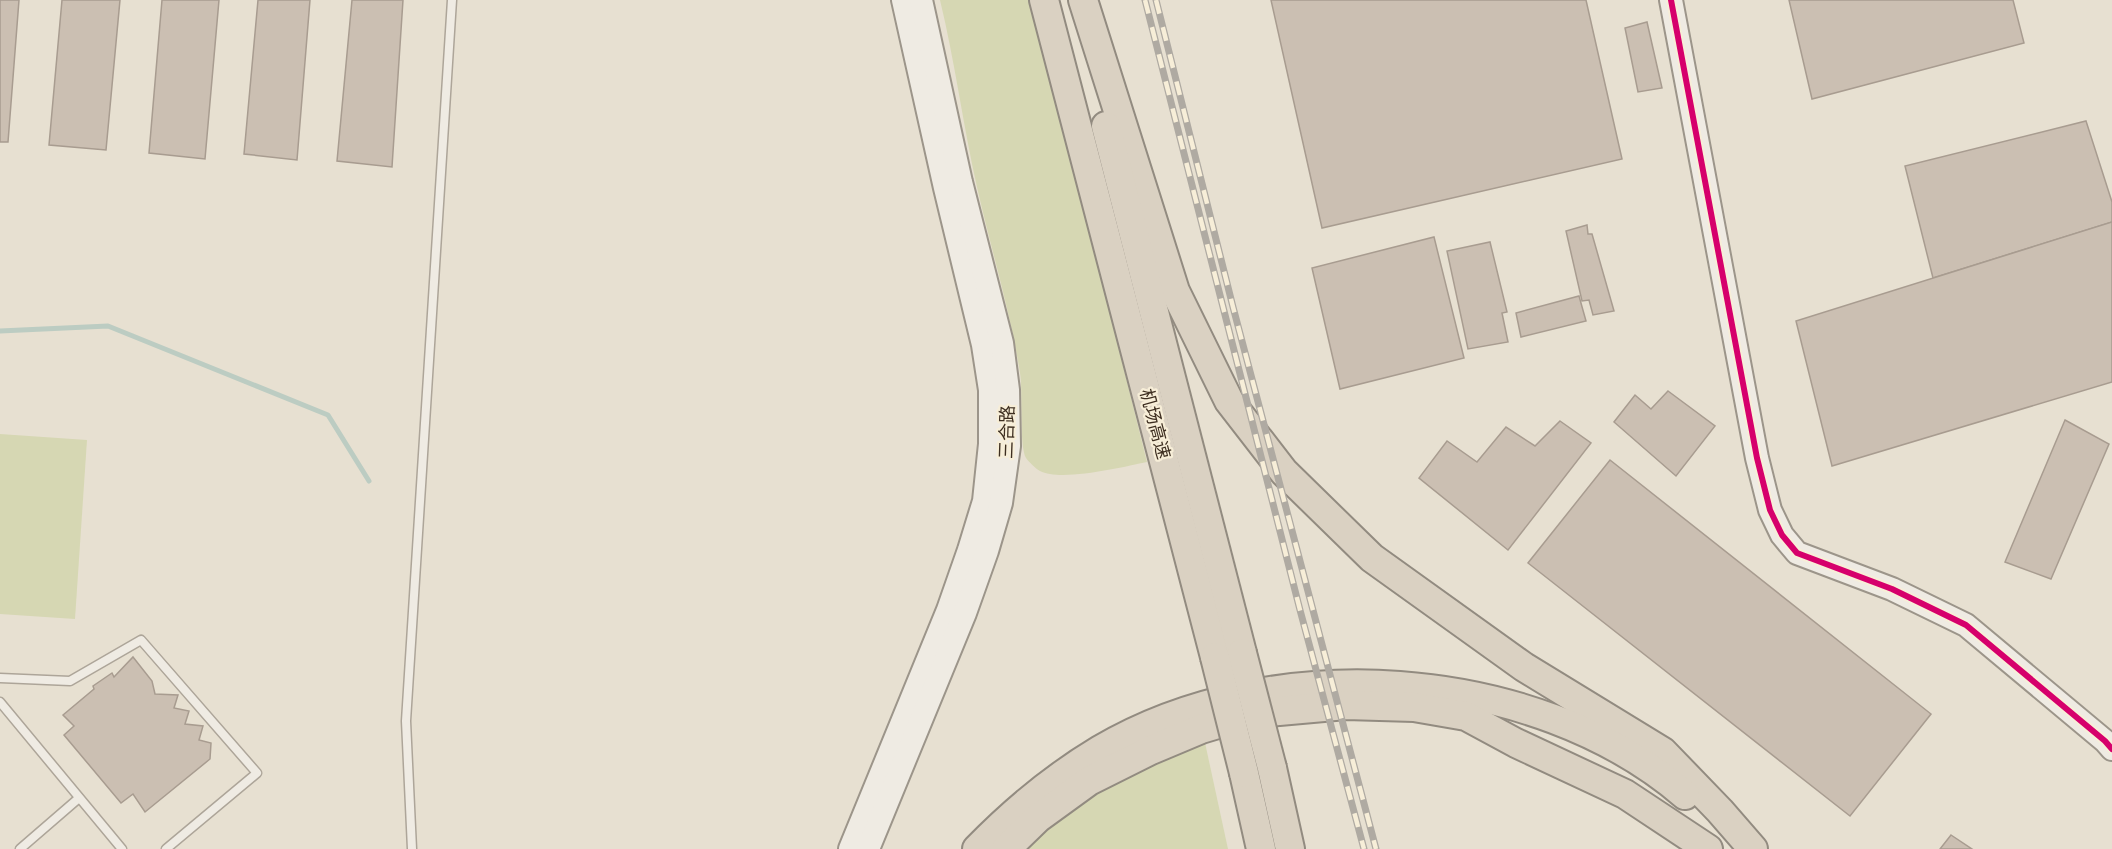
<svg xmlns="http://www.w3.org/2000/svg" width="2112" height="849" font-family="'Source Serif 4','Noto Sans SC',serif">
<rect width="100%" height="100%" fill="#e7e0d1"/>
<g fill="#d6d7b3">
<path d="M940,0H1032L1147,462C1123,467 1061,482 1040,471C1036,469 1029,462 1026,458C1019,446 1023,390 1020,373C1010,310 991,249 977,187C963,125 955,62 940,0Z"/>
<polygon points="0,434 87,440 75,619 0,614"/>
<polygon points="1204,738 1228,849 1018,849 1068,806"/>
</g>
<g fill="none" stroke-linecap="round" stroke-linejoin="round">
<polyline stroke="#bcccc2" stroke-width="5" points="0,331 108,326 328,415 369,481"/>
</g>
<g fill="#cbbfb2" stroke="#a89c90" stroke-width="1.5">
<polygon points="0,0 19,0 8,142 0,142"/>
<polygon points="62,0 120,0 106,150 49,145"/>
<polygon points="162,0 219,0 205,159 149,153"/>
<polygon points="258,0 310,0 297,160 244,154"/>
<polygon points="352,0 403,0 392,167 337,161"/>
<polygon points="1271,0 1586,0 1622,159 1322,228"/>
<polygon points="1789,0 2013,0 2024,43 1812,99"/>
<polygon points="1647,22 1662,88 1638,92 1625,28"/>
<polygon points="2086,121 2112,202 2112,222 1933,278 1905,166"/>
<polygon points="2112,222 2112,382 1832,466 1796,321"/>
<polygon points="1587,225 1588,234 1592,234 1614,311 1593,315 1589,300 1582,301 1566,231"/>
<polygon points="1434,237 1464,358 1340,389 1312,268"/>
<polygon points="1490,242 1507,312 1502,313 1508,342 1468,349 1447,251"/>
<polygon points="1579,296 1586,321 1521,337 1516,313"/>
<polygon points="1668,391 1715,426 1676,476 1614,422 1635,395 1651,409"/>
<polygon points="2065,420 2109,444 2051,579 2005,562"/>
<polygon points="1560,421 1591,443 1508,550 1419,478 1447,441 1477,462 1506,427 1535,446"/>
<polygon points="1610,460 1931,714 1850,816 1528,563"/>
<polygon points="133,657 152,681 155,694 178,695 174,708 189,711 185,724 203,726 199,740 211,743 210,759 145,812 133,794 121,803 64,735 74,726 63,715 94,689 93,686 112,673 114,677"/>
<polygon points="1951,835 1972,849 1940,849"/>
</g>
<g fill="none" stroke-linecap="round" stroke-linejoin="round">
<defs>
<g id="lane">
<polyline points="0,678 70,681 141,640 257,773 166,849"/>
<polyline points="0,702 122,849"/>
<polyline points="20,849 79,798"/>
<polyline points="412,849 406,721 452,0"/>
</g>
<g id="secondary">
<polyline points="1671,0 1757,458 1770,510 1782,535 1797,553 1892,589 1966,625 2105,741 2112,749"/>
<polyline points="850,849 948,610 969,550 984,501 990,444 990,390 983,345 945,188 903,0"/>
<polyline points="868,849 965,613 987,551 1001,503 1009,446 1008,390 1002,343 961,182 921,0"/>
</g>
<g id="highway">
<polyline points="1044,0 1215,657"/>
<polyline points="1083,0 1175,291 1229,401 1284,472 1372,558 1524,667 1663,752 1720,811 1753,849"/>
<polyline points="1106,126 1242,653"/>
<polyline points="1272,768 1290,849"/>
<polyline points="1244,773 1261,849"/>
<path d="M977,849C1014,811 1055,777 1100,750C1271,649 1533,665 1685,795"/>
<polyline points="1006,849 1038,818 1089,781 1151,750 1201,729 1241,717 1279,711 1346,705 1414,707 1466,716 1516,743 1625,794 1708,849"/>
</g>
</defs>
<use href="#lane" stroke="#ada599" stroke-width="11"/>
<use href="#secondary" stroke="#9c958a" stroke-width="26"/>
<use href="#highway" stroke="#928b80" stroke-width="32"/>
<use href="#lane" stroke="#efebe3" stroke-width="8"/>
<use href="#secondary" stroke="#efebe3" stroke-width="22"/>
<use href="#highway" stroke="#dad1c2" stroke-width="28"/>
<defs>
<g id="rail">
<polyline points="1145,0 1300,610 1364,849"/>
<polyline points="1156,0 1233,307 1376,849"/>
</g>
</defs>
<use href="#rail" stroke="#afaaa2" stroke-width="7"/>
<use href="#rail" stroke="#f7eed8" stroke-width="4.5" stroke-dasharray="14" stroke-linecap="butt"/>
<defs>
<g id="highway-bridge">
<polyline points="1242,653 1272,768"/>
<polyline points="1215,657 1244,773"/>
</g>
</defs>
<use href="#highway-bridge" stroke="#928b80" stroke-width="32" stroke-linecap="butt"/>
<use href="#highway-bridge" stroke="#dad1c2" stroke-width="28"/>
<defs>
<polyline id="cycleway" points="1671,0 1757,458 1770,510 1782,535 1797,553 1892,589 1966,625 2105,741 2112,749"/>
</defs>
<use href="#cycleway" stroke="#f7eed8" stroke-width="10"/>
<use href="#cycleway" stroke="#d6006c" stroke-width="6"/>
</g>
<g text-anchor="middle" stroke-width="4.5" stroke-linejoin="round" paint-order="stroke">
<g font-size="18" fill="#3d2e20" stroke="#f7eed8">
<text transform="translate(1155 424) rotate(75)" y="6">机场高速</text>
<text transform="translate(1007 432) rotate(-88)" y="6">三合路</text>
</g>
</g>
</svg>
